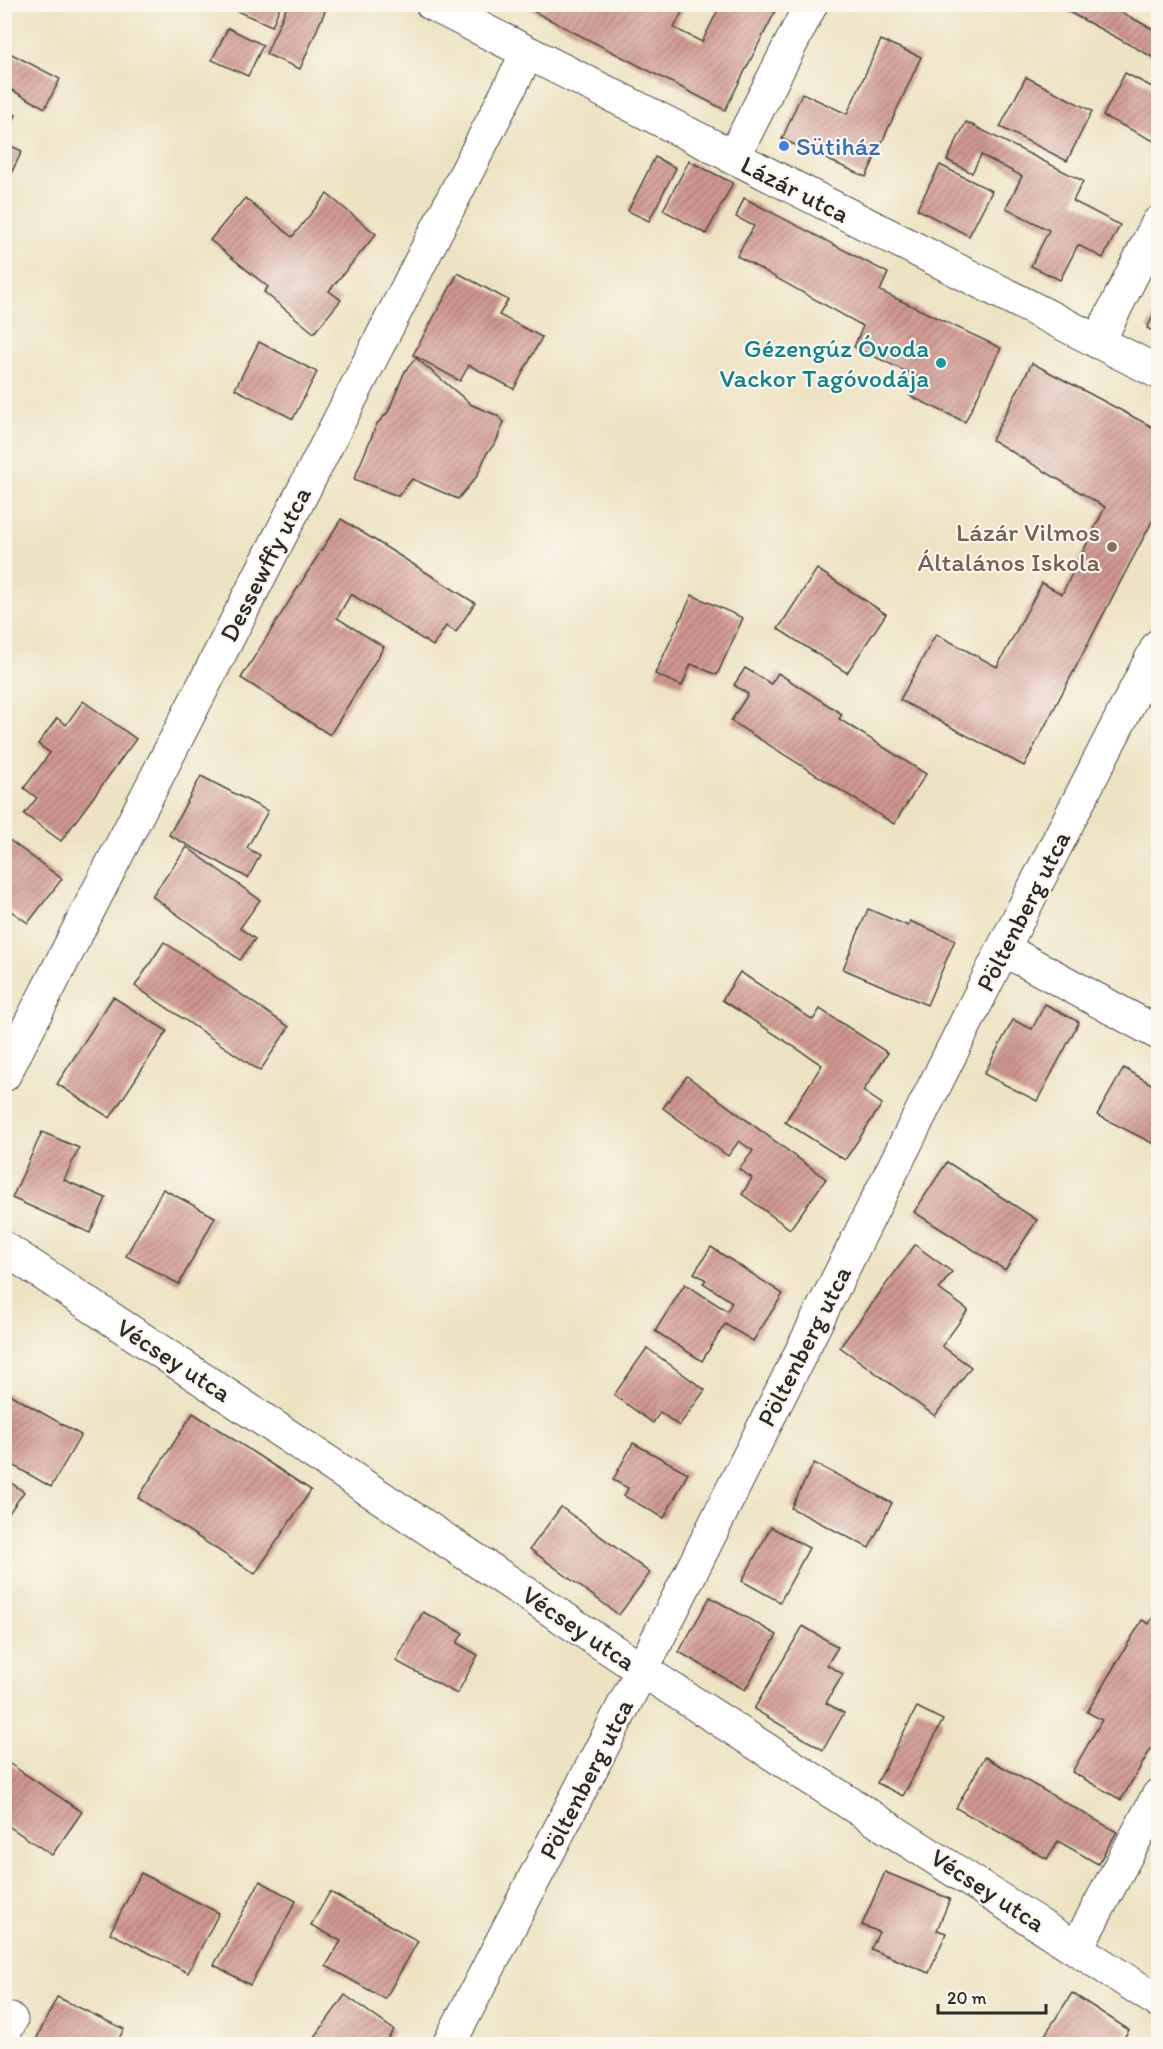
<svg xmlns="http://www.w3.org/2000/svg" width="1163" height="2049" font-family="Itim,sans-serif">
<defs>
<pattern id="building-hatch" width="6" height="6" patternUnits="userSpaceOnUse" patternTransform="scale(1.5)"><rect width="6" height="6" fill="#cf978f"/><path d="M-1 1l2-2M0 6l6-6M5 7l2-2" fill="none" stroke="#a87b75"/></pattern>
</defs>
<rect width="100%" height="100%" fill="#fbf7ec"/>
<filter id="ink" filterUnits="userSpaceOnUse"><feTurbulence type="fractalNoise" baseFrequency=".0167" numOctaves="2"/><feDisplacementMap in="SourceGraphic" scale="12" xChannelSelector="R" yChannelSelector="G"/><feConvolveMatrix kernelMatrix="1 2 1 2 8 2 1 2 1" color-interpolation-filters="sRGB"/></filter>
<filter id="wash" filterUnits="userSpaceOnUse"><feTurbulence type="fractalNoise" baseFrequency=".008" numOctaves="4" result="noise"/><feDisplacementMap in="SourceGraphic" scale="24" xChannelSelector="R" yChannelSelector="G"/><feGaussianBlur stdDeviation="1.35" result="paint"/><feColorMatrix in="noise" values="0 0 0 0 0 0 0 0 0 0 0 0 0 0 0 0 0 1.4 0 .05"/><feComposite in="paint" operator="in"/></filter>
<g filter="url(#wash)">
<rect width="100%" height="100%" fill="#ede3c3"/>
<g id="blocks">
<g fill="url(#building-hatch)">
<polygon points="220,4 281,4 272,26"/>
<polygon points="288,4 328,4 300,69 266,54"/>
<polygon points="524,4 686,4 674,28 702,42 721,4 779,4 725,110 523,6"/>
<polygon points="1054,4 1106,4 1158,32 1158,60"/>
<polygon points="228,28 263,45 248,76 212,60"/>
<polygon points="881,40 921,57 866,177 782,139 802,93 847,114"/>
<polygon points="4,50 60,79 45,108 4,86"/>
<polygon points="1125,73 1158,90 1158,132 1154,141 1103,116"/>
<polygon points="1026,77 1092,111 1067,161 1000,127"/>
<polygon points="4,109 16,115 4,137"/>
<polygon points="966,122 1083,181 1073,201 1120,225 1103,258 1078,245 1060,280 1031,266 1049,230 1006,208 1022,176 981,155 972,173 947,160"/>
<polygon points="5,143 22,151 5,186"/>
<polygon points="655,157 676,168 649,221 628,211"/>
<polygon points="689,161 733,183 706,234 663,210"/>
<polygon points="940,165 992,191 969,236 917,209"/>
<polygon points="327,194 376,234 329,291 341,300 314,333 264,292 268,287 210,240 245,198 292,237"/>
<polygon points="744,198 888,273 880,291 1001,348 965,422 910,396 918,377 854,347 863,326 737,256 754,226 736,217"/>
<polygon points="458,273 508,300 499,315 542,337 514,389 469,365 460,381 413,355"/>
<polygon points="1158,306 1158,334 1147,328"/>
<polygon points="259,342 317,372 293,419 235,389"/>
<polygon points="416,358 472,405 496,415 504,422 496,442 487,453 477,476 458,499 412,479 398,496 354,479 377,424 388,412 405,371"/>
<polygon points="1032,363 1158,430 1158,510 1024,766 900,700 936,634 997,667 1042,583 1062,594 1105,507 992,440"/>
<polygon points="341,519 475,603 456,632 446,626 433,646 351,594 337,618 384,647 330,735 241,678"/>
<polygon points="817,569 886,614 847,673 778,629"/>
<polygon points="692,595 743,618 717,675 691,664 682,686 655,674"/>
<polygon points="745,668 771,684 778,673 842,714 839,719 926,774 894,824 731,721 748,694 734,685"/>
<polygon points="83,701 136,739 61,841 24,814 37,798 24,788 50,753 38,744 57,718 66,725"/>
<polygon points="201,776 268,811 247,848 260,855 248,878 169,835"/>
<polygon points="4,836 62,879 28,923 4,906"/>
<polygon points="187,847 260,900 240,928 255,939 240,960 152,896"/>
<polygon points="868,909 908,926 910,921 955,940 927,1005 843,969"/>
<polygon points="164,942 289,1027 260,1071 135,986"/>
<polygon points="740,972 813,1020 820,1009 888,1053 863,1091 882,1104 845,1160 785,1122 822,1065 722,1000"/>
<polygon points="113,997 167,1031 110,1118 57,1084"/>
<polygon points="1045,1004 1079,1022 1037,1101 984,1074 1013,1020 1032,1029"/>
<polygon points="1124,1068 1158,1088 1158,1146 1097,1115"/>
<polygon points="687,1076 826,1179 790,1229 742,1194 752,1178 739,1169 753,1151 739,1141 728,1156 663,1108"/>
<polygon points="42,1132 79,1148 64,1180 106,1198 90,1233 12,1198"/>
<polygon points="947,1162 1037,1220 1005,1270 914,1212"/>
<polygon points="163,1189 215,1217 179,1284 126,1256"/>
<polygon points="915,1245 952,1272 939,1289 968,1310 942,1346 971,1367 935,1416 840,1347"/>
<polygon points="711,1247 783,1294 753,1341 725,1324 702,1361 655,1331 685,1284 727,1311 732,1302 703,1283 706,1280 694,1273"/>
<polygon points="647,1348 705,1390 679,1426 660,1412 653,1423 614,1395"/>
<polygon points="4,1391 81,1435 51,1487 4,1460"/>
<polygon points="193,1413 311,1490 255,1574 138,1498"/>
<polygon points="633,1443 688,1473 664,1518 624,1496 628,1488 613,1480"/>
<polygon points="814,1463 892,1503 869,1548 791,1508"/>
<polygon points="4,1478 24,1492 4,1520"/>
<polygon points="561,1507 650,1573 619,1615 530,1549"/>
<polygon points="771,1527 809,1548 780,1602 742,1581"/>
<polygon points="710,1597 777,1635 745,1690 679,1652"/>
<polygon points="1158,1608 1158,1737 1121,1800 1072,1772 1102,1720 1087,1712 1142,1620 1149,1624"/>
<polygon points="423,1612 463,1633 457,1643 478,1655 457,1694 396,1661"/>
<polygon points="803,1626 838,1647 827,1665 843,1674 826,1703 844,1713 823,1750 754,1709"/>
<polygon points="917,1707 943,1720 903,1796 877,1783"/>
<polygon points="985,1757 1117,1832 1098,1864 1058,1841 1047,1859 956,1808"/>
<polygon points="4,1760 82,1812 52,1855 4,1823"/>
<polygon points="885,1872 950,1899 937,1930 946,1933 929,1973 871,1949 879,1932 862,1925"/>
<polygon points="141,1873 219,1913 188,1973 110,1933"/>
<polygon points="260,1881 296,1901 250,1985 214,1965"/>
<polygon points="330,1892 418,1941 385,1999 326,1966 341,1941 311,1925"/>
<polygon points="1072,1993 1129,2030 1120,2044 1039,2044"/>
<polygon points="345,1995 394,2030 384,2044 325,2044 315,2037"/>
<polygon points="57,1997 124,2029 116,2044 34,2044"/>
</g>
</g>
</g>
<g filter="url(#ink)">
<use href="#blocks" fill-opacity="0" stroke="#484742" stroke-width="1.5"/>
<g fill="none" stroke-linecap="round" stroke-linejoin="round">
<defs>
<g id="minor">
<polyline points="432,4 1158,372"/>
<polyline points="733,158 811,4"/>
<polyline points="1098,342 1158,223"/>
<polyline points="1003,949 1158,1033"/>
<polyline points="4,1075 527,54"/>
<polyline points="4,1248 642,1670 1158,2001"/>
<polyline points="1077,1947 1158,1796"/>
<polyline points="4,2033 11,2020"/>
<polyline points="449,2044 642,1670 1003,949 1158,646"/>
</g>
</defs>
<use href="#minor" stroke="#484742" stroke-width="35"/>
<use href="#minor" stroke="#fff" stroke-width="33"/>
</g>
</g>
<circle fill="#3f7fe0" stroke="#fbf7ec" stroke-width="2" cx="784" cy="146" r="6"/>
<circle fill="#0f9aa8" stroke="#fbf7ec" stroke-width="2" cx="941" cy="363" r="6"/>
<circle fill="#8d6e63" stroke="#fbf7ec" stroke-width="2" cx="1112" cy="547" r="6"/>
<g text-anchor="middle" stroke-width="4.5" stroke-linejoin="round" paint-order="stroke">
<g font-size="26" fill="#366cbe" stroke="#fbf7ec" text-anchor="start">
<text x="796" y="155">Sütiház</text>
</g>
<g font-size="26" fill="#2b2b2b" stroke="#fbf7ec">
<text transform="translate(795 189) rotate(27)" y="9">Lázár utca</text>
<text transform="translate(265 564) rotate(-63)" y="9">Dessewffy utca</text>
<text transform="translate(1023 911) rotate(-63)" y="9">Pöltenberg utca</text>
<text transform="translate(804 1346) rotate(-63)" y="9">Pöltenberg utca</text>
<text transform="translate(174 1360) rotate(33)" y="9">Vécsey utca</text>
<text transform="translate(579 1628) rotate(34)" y="9">Vécsey utca</text>
<text transform="translate(586 1779) rotate(-63)" y="9">Pöltenberg utca</text>
<text transform="translate(988 1890) rotate(33)" y="9">Vécsey utca</text>
</g>
<g font-size="26" fill="#0d838f" stroke="#fbf7ec" text-anchor="end">
<text x="929" y="357">Gézengúz Óvoda<tspan x="929" dy="30">Vackor Tagóvodája</tspan></text>
</g>
<g font-size="26" fill="#785e54" stroke="#fbf7ec" text-anchor="end">
<text x="1100" y="541">Lázár Vilmos<tspan x="1100" dy="30">Általános Iskola</tspan></text>
</g>
</g>
<rect width="1163" height="2049" fill="none" stroke="#fbf7ec" stroke-width="24"/>
<path d="M938 2004v9h108v-9" fill="none" stroke="#2b2b2b" stroke-width="3"/>
<text x="947" y="2004" font-size="18" fill="#2b2b2b" stroke="#fbf7ec" stroke-width="4.5" paint-order="stroke">20 m</text>
</svg>
